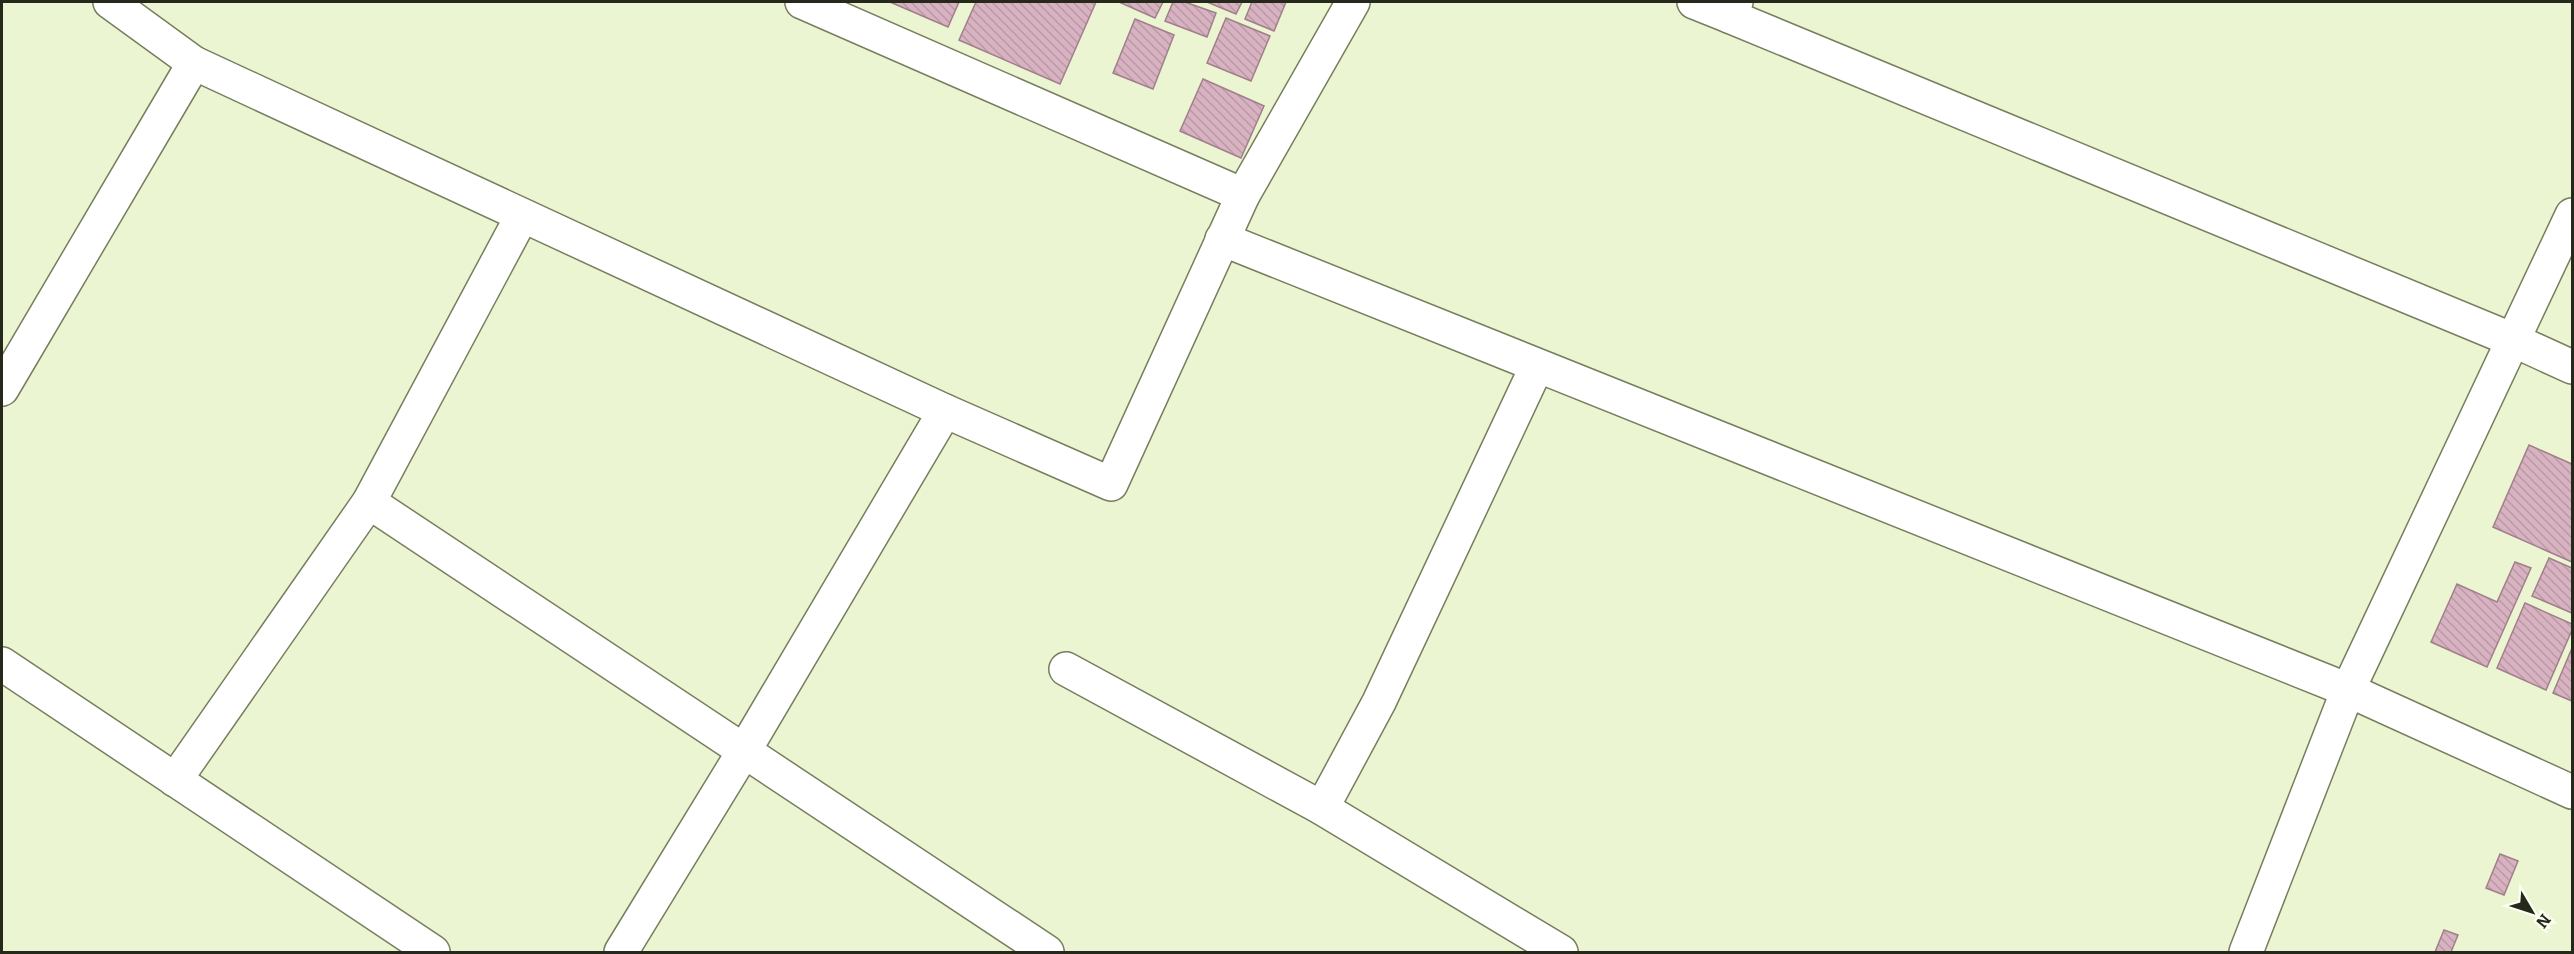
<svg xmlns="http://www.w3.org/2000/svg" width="2574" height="954" font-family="Bitter,serif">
<defs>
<pattern id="building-back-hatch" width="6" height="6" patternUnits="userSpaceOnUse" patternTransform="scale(1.5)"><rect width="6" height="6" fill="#d8b2c1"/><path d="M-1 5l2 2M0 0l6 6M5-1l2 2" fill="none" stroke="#b999a5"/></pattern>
</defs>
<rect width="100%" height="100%" fill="#ecf5d1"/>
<g fill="url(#building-back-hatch)" stroke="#a17e8c" stroke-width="1.5">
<polygon points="890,2 959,2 948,27"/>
<polygon points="976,2 1096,2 1060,84 959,40"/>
<polygon points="1119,2 1163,2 1155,18"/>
<polygon points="1173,2 1185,2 1216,13 1207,37 1165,21"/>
<polygon points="1207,2 1242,2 1236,14"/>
<polygon points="1252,2 1286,2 1274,31 1245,19"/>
<polygon points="1226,18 1270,36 1251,81 1207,63"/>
<polygon points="1135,19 1174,35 1153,89 1113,73"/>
<polygon points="1203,79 1264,106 1241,158 1180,131"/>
<polygon points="2529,445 2572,464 2572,562 2493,527"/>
<polygon points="2549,558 2572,568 2572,613 2532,596"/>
<polygon points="2515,562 2531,568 2487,667 2431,642 2457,584 2497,602"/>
<polygon points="2525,603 2572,624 2572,630 2546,690 2497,668"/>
<polygon points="2572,648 2572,701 2553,693"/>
<polygon points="2500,854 2518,861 2504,895 2486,888"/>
<polygon points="2444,930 2458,935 2451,952 2435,952"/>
</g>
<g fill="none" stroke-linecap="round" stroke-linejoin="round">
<defs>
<g id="street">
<polyline points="110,2 194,63 945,411 1111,484 1243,195 1353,2"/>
<polyline points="802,2 1243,195"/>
<polyline points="1694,2 1729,16 1736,2"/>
<polyline points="1729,16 2513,340 2572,367"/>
<polyline points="1222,239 2348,690 2572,792"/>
<polyline points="2,389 194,63"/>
<polyline points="369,502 1047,952"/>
<polyline points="1066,669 1322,808 1561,952"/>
<polyline points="175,780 369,502 522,216"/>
<polyline points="1322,808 1379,702 1537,366"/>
<polyline points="621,952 744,751 945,411"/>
<polyline points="2246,952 2348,690 2572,215"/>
</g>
<polyline id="secondary" points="2,664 433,952"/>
</defs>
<use href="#street" stroke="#767e5e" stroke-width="36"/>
<use href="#secondary" stroke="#767e5e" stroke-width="36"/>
<use href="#street" stroke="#fff" stroke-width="33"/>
<use href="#secondary" stroke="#fff" stroke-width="33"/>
</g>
<rect width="2574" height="954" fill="none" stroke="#25281b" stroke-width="6"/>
<g transform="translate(2532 912) rotate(129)" stroke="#fbfff1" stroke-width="4.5" paint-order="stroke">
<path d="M0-4.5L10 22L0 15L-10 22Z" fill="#25281b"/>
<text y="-9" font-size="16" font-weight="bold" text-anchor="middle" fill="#25281b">N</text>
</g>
</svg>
